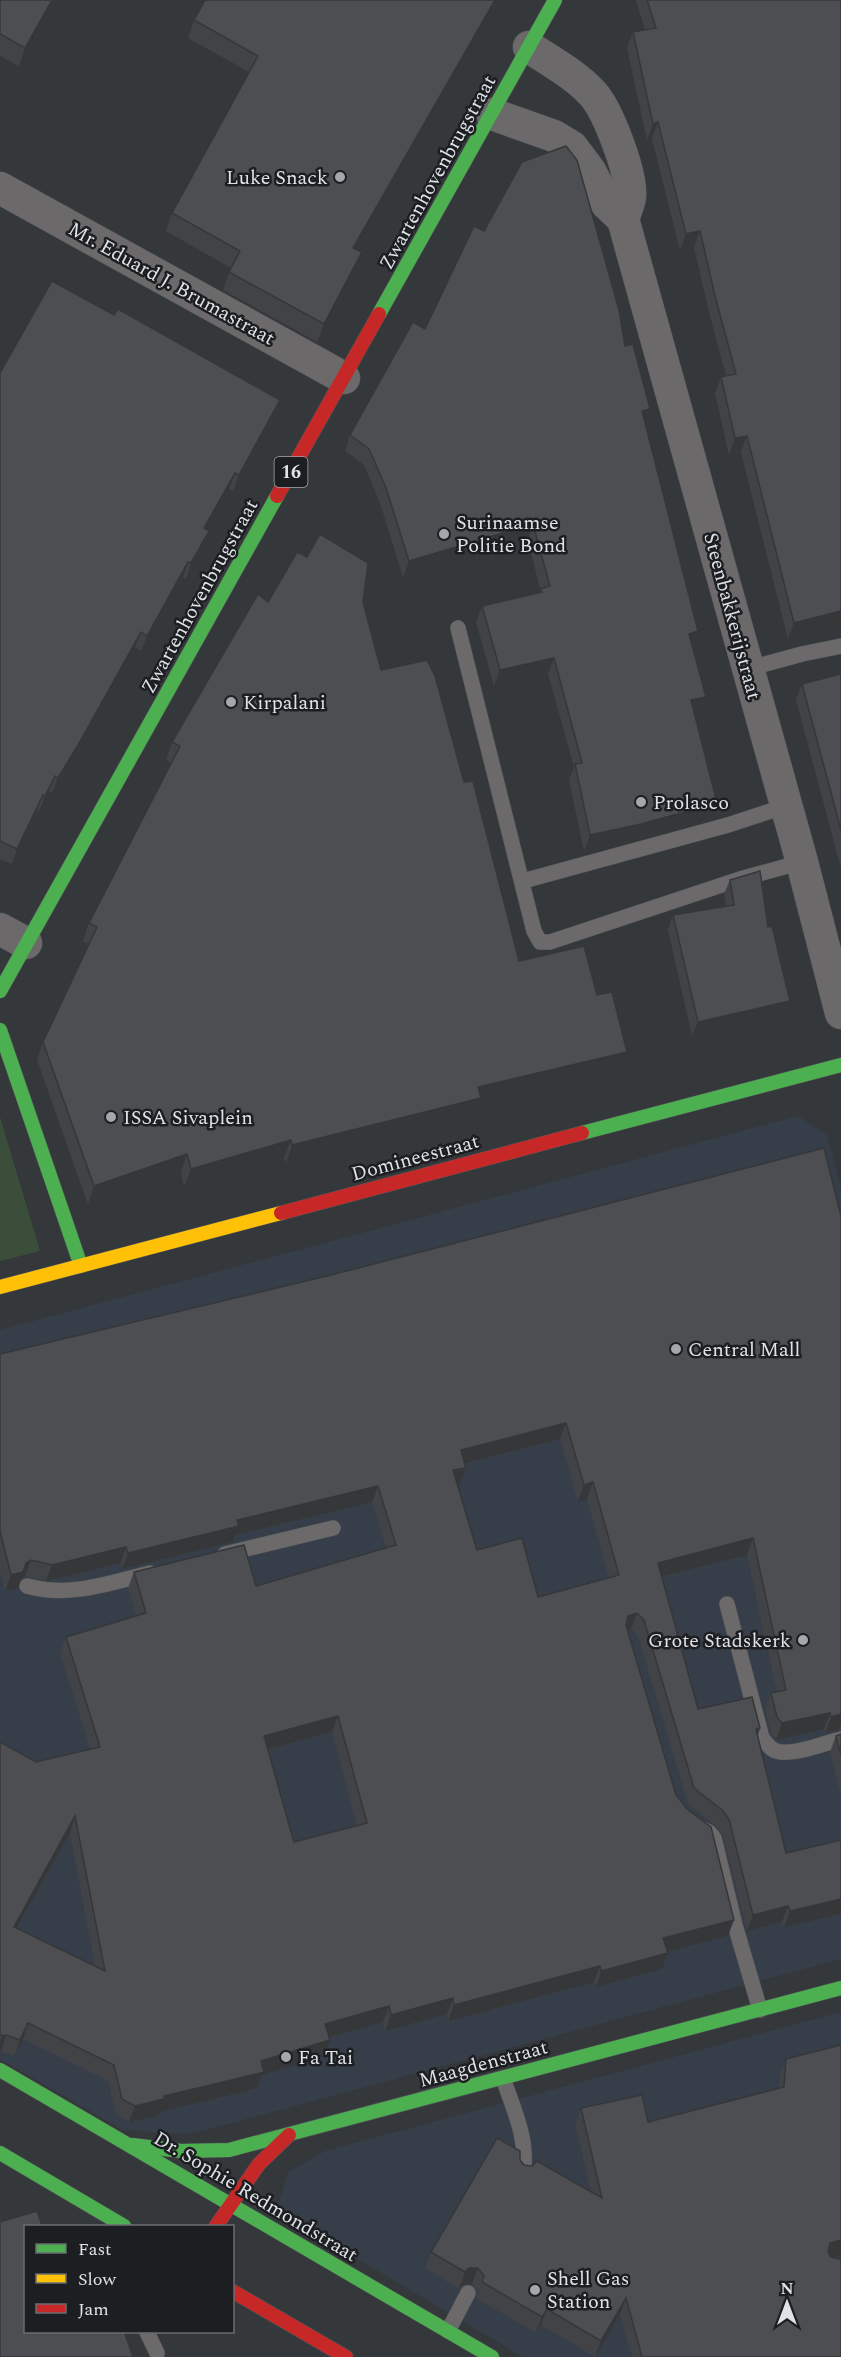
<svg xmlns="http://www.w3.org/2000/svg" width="841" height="2357" font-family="Spectral,serif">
<rect width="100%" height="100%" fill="#35383b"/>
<g fill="#363e49">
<polygon points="798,1116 827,1135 841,1188 841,1959 191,2134 123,2130 0,2059 0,1330"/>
<polygon points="841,2012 841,2357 523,2357 304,2227 278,2206 288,2172 325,2151"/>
</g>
<polygon fill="#3a4e3a" points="0,1117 40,1251 0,1261"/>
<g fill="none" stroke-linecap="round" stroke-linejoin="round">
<defs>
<g id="lane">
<polyline points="458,628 534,931 540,942 550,942 740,879 802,862"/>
<polyline points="747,669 802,654 841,646"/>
<polyline points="523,881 728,825 786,806"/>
<polyline points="225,1554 333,1528"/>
<path d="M27,1586C68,1598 109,1583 150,1573"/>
<path d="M727,1604L762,1738C765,1741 768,1746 772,1749C787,1759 824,1743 841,1739"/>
<polyline points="698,1827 709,1832 714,1838 735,1925 760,2010"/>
<path d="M503,2078C513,2108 529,2141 523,2173"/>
<polyline points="448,2331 468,2293"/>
<polyline points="147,2332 157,2353"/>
</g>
<g id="street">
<path d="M529,47C550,61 576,75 593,94C608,111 632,173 630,197C629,204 625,213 623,219"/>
<polyline points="492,114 554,136 572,147 590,171 607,204 623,219 802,862 841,1013"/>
<polyline points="0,188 344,378"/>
<polyline points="0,929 26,943"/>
</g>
<g id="fast">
<polyline points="379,314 555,0"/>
<polyline points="0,991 277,496"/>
<polyline points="0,1030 81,1266"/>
<polyline points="582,1133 841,1065"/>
<polyline points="0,2070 492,2357"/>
<polyline points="132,2145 181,2151 229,2150 841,1988"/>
<polyline points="0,2153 124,2226"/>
</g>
<polyline id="slow" points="0,1287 281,1213"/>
<g id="jam">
<polyline points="277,496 379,314"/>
<polyline points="281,1213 582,1133"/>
<polyline points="216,2226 259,2164 289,2135"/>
<polyline points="232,2291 346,2357"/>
</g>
</defs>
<use href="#lane" stroke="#545759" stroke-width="16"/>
<use href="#street" stroke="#545759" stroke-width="33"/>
<use href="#fast" stroke="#545759" stroke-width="15"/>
<use href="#slow" stroke="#545759" stroke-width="15"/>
<use href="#jam" stroke="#545759" stroke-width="15"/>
<use href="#lane" stroke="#6b696a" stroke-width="15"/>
<use href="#street" stroke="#6b696a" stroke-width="32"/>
<use href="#fast" stroke="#4caf50" stroke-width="14"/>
<use href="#slow" stroke="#ffc107" stroke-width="14"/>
<use href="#jam" stroke="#c62828" stroke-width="14"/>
</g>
<g fill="#424346" fill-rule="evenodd">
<polygon points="0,0 56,0 19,66 0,56"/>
<polygon points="205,0 498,0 356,249 362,252 355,270 317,342 223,290 231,268 166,231 172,213 249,72 188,38 194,20"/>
<polygon points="636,0 841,0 841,626 788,639 741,452 729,455 715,393 721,377 726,376 709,312 694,247 680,250 652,139 647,140 627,48 633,32 645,30"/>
<polygon points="114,315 280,400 275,415 233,491 229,488 206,529 209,531 203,546 186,579 183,577 141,651 135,647 72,760 52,793 49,791 39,811 37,810 12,864 0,859 0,373"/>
<polygon points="425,329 625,346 645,424 693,646 706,697 700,713 695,714 717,803 712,819 635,840 584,851 569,780 574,767 548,674 494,686 476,622 482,606 539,593 540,589 528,540 403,577 380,503 364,465 345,451 350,435"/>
<polygon points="268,602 363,602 381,670 464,782 519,961 597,995 621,1070 479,1103 474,1116 286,1163 284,1158 184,1187 181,1172 88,1204 37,1060 43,1042 89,944 83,941 89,923 172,763 166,760 172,742"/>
<polygon points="841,674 841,868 796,700 802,684"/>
<polygon points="730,880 768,927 784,1016 692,1036 668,930 673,915 726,906 724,894"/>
<path d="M841,1216V1730H839L825,1733L824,1729L776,1740L771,1733L765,1709L771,1693L777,1692L747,1555L662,1577L698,1709L760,1728L757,1736L786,1853L841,1840L784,1927L782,1922L747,1931L723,1835L716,1826L688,1804L638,1636L631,1629L627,1631L676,1795L728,1936L667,1951L662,1969L596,1987L594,1982L448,2021L447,2014L385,2031L383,2022L329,2037L324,2057L262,2075L258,2088L160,2112L158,2116L129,2122L116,2115L108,2081L23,2039L14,2056L0,2051V1742L36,1762L90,1749L60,1653L66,1637L136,1616L128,1588L134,1572L256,1586L386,1548L372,1502L235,1535L233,1542L122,1569L121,1563L46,1581L25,1576L21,1579L18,1588L5,1591L0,1572V1354ZM560,1439L578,1501L587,1499L609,1578L538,1597L477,1550L457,1484H460L466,1468L465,1464ZM332,1732L357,1826L294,1842L268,1750ZM70,1833L95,1966L17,1928Z"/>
<polygon points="841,1734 841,1794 830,1752 836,1736"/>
<polygon points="841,2045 841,2255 832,2257 841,2357 632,2357 620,2314 595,2357 541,2325 536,2333 476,2298 478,2292 472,2284 463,2285 459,2289 425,2268 431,2252 520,2160 524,2165 591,2192 575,2124 581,2108 648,2122 779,2089 780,2075 786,2059"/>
</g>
<g fill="#363739">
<polygon points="52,0 56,0 19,66 25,48"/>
<polygon points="495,0 498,0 347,266 353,248"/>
<polygon points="658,122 652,139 647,140 653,124"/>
<polygon points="700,231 694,247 680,250 686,234"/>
<polygon points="362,252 355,270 317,342 324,324"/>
<polygon points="280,400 275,415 233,491 239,475"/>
<polygon points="650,409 645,424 642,411"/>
<polygon points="747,436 741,452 729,455 735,438"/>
<polygon points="235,473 229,488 199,543 204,528"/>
<polygon points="533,524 528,540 403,577 409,561"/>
<polygon points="209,531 203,546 186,579 191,563"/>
<polygon points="188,562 183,577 141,651 147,636"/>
<polygon points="841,611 841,626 788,639 794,623"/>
<polygon points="698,631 692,647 689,634"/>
<polygon points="141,632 135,647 72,760 52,793 58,778"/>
<polygon points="554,658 548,674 494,686 500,670"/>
<polygon points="706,697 700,713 686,716 691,700"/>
<polygon points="55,776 49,791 39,811 45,796"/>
<polygon points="43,795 37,810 12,864 17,849"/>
<polygon points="717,803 712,819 635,840 584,851 590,835"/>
<polygon points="790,1001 784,1016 692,1036 698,1022"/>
<polygon points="627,1052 621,1070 479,1103 474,1116 286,1163 292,1145 478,1087"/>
<polygon points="291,1140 284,1158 184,1187 191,1169"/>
<polygon points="187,1154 181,1172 88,1204 94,1186"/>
<polygon points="566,1423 560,1439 455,1466 461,1450"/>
<polygon points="466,1468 460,1484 447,1487 453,1470"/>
<polygon points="593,1482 587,1499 578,1501 584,1485"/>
<polygon points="378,1486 372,1502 235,1535 233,1542 122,1569 128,1553 237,1520"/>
<polygon points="753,1538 747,1555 652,1579 658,1563"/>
<polygon points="126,1547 121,1563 46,1581 52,1565"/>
<polygon points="31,1560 25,1576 21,1579 18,1588 5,1591 11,1575"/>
<polygon points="637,1613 631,1629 622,1633 628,1616"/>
<polygon points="830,1713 824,1729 776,1740 782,1723"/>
<polygon points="841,1714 841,1724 839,1730 825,1733 831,1717"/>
<polygon points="338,1716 332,1732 258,1752 264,1736"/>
<polygon points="760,1728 755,1744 756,1729"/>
<polygon points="75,1816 70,1833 8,1943 14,1927"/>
<polygon points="841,1899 841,1914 784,1927 790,1911"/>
<polygon points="788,1906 782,1922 747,1931 753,1915"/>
<polygon points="734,1920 728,1936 657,1954 663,1938"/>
<polygon points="668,1953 662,1969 596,1987 601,1971"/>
<polygon points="600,1966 594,1982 448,2021 454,2005"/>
<polygon points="453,1998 447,2014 385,2031 391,2015"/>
<polygon points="389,2006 383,2022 319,2040 325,2024"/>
<polygon points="28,2023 23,2039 14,2056 20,2040"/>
<polygon points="6,2035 1,2051 0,2051 0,2041 2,2036"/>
<polygon points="330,2040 324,2057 262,2075 258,2088 160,2112 158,2116 129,2122 135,2106 261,2061"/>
<polygon points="841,2240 841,2255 824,2260 830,2243"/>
<polygon points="469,2268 478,2268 472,2284 463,2285 459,2289 465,2272"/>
<polygon points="626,2298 620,2314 595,2357 601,2341"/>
<polygon points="547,2309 541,2325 536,2333 542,2317"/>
</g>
<g fill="#4d4e51" stroke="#363739" stroke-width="1.5" fill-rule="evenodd">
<polygon points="0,0 52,0 25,48 0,34"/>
<polygon points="205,0 495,0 353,248 362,252 324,324 229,272 240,251 172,213 258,56 194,20"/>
<polygon points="647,0 841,0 841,611 794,623 747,436 735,438 721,377 736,374 715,296 700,231 686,234 658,122 653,124 633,32 656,28"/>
<polygon points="566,146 577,160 619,310 625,346 633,344 650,409 642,411 698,631 689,634 706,697 691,700 717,803 641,824 590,835 575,764 582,763 554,658 500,670 482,606 542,592 540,589 550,586 533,524 409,561 386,488 369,449 350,435 413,322 425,329 474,226 484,231 522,162"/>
<polygon points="52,281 114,315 118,309 280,400 239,475 235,473 204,528 209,531 191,563 188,562 147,636 141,632 78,745 58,778 55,776 45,796 43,795 17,849 0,841 0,373"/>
<polygon points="320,534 368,563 363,602 381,670 427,660 435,676 464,782 473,781 519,961 584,946 597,995 612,992 627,1052 478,1087 481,1098 292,1145 291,1140 191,1169 187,1154 94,1186 43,1042 97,927 89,923 180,746 172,742 258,594 268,602 297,552 307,557"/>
<polygon points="841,674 841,830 802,684"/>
<polygon points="760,871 768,927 772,926 790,1001 698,1022 673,915 734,905 730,880"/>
<path d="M824,1148L841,1216V1714L831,1717L830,1713L782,1723L777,1717L771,1693L786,1690L753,1538L658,1563L698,1709L752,1697L760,1728L756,1729L786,1853L841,1840V1899L790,1911L788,1906L753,1915L729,1819L722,1810L694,1788L644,1620L637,1613L628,1616L626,1625L676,1795L687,1809L711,1827L734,1920L663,1938L668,1953L601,1971L600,1966L454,2005L453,1998L391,2015L389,2006L325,2024L330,2040L261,2061L264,2072L164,2096V2099L135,2106L122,2099L114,2065L28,2023L20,2040L6,2035L2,2036L0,2035V1742L36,1762L100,1747L66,1637L146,1613L134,1572L244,1545L256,1586L396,1545L378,1486L237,1520L239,1526L128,1553L126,1547L52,1565L31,1560L26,1563L23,1572L11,1575L0,1531V1354L327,1276ZM566,1423L584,1485L593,1482L619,1575L538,1597L522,1538L477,1550L453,1470L466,1468L461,1450ZM338,1716L367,1823L294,1842L264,1736ZM75,1816L105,1971L14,1927Z"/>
<polygon points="841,1734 841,1755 836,1736"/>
<polygon points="841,2045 841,2240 830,2243 828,2252 831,2257 839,2259 841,2258 841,2357 642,2357 626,2298 601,2341 547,2309 542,2317 482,2282 484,2276 478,2268 469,2268 465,2272 431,2252 497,2138 520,2151 520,2160 524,2165 532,2166 537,2161 602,2198 581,2108 642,2095 648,2122 784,2087 786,2059"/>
<polygon points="37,2211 42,2226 26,2226 26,2331 124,2331 133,2357 0,2357 0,2222"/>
</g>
<g fill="#a4a7ab" stroke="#1c1e21" stroke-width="2">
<circle cx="340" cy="177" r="6"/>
<circle cx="444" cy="534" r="6"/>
<circle cx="231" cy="702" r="6"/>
<circle cx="641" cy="802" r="6"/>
<circle cx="111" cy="1117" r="6"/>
<circle cx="676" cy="1349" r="6"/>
<circle cx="803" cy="1640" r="6"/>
<circle cx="286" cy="2057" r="6"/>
<circle cx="535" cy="2290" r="6"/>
</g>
<g text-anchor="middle" stroke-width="5" stroke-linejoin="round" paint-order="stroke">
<rect fill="#1c1e21" stroke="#a4a8ac" stroke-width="1.5" x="274.5" y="457" width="33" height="30" rx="4.5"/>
<g font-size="18" font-weight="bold" fill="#dfe3e7">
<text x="291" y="478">16</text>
</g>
<g font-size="20" fill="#dfe3e7" stroke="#1c1e21">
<text transform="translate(437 172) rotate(-61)" y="7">Zwartenhovenbrugstraat</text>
<text transform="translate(172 283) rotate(29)" y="7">Mr. Eduard J. Brumastraat</text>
<text transform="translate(199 596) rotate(-61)" y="7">Zwartenhovenbrugstraat</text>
<text transform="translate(733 616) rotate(75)" y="7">Steenbakkerijstraat</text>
<text transform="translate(415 1157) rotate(-15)" y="7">Domineestraat</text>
<text transform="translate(483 2063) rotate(-15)" y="7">Maagdenstraat</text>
<text transform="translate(256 2196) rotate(31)" y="7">Dr. Sophie Redmondstraat</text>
</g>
<g font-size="20" fill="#dfe3e7" stroke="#1c1e21" text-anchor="start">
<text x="328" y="184" text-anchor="end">Luke Snack</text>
<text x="456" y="529">Surinaamse<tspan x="456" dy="23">Politie Bond</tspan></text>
<text x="243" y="709">Kirpalani</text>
<text x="653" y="809">Prolasco</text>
<text x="123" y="1124">ISSA Sivaplein</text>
<text x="688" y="1356">Central Mall</text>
<text x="791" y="1647" text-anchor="end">Grote Stadskerk</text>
<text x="298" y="2064">Fa Tai</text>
<text x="547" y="2285">Shell Gas<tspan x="547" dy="23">Station</tspan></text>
</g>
</g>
<rect x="24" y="2225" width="210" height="108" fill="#1c1e21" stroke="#6a6d70" stroke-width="1.5"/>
<rect x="36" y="2244" width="30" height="9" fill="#4caf50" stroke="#6a6d70" stroke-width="1.5"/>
<text x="78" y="2255" font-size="18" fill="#dfe3e7">Fast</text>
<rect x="36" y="2274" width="30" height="9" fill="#ffc107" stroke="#6a6d70" stroke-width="1.5"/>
<text x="78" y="2285" font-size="18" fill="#dfe3e7">Slow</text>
<rect x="36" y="2304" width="30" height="9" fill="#c62828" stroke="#6a6d70" stroke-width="1.5"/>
<text x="78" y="2315" font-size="18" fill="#dfe3e7">Jam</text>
<g transform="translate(787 2303)" stroke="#1c1e21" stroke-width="4.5" paint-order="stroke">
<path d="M0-4.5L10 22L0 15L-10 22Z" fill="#dfe3e7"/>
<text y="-9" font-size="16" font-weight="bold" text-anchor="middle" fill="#dfe3e7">N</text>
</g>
</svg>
